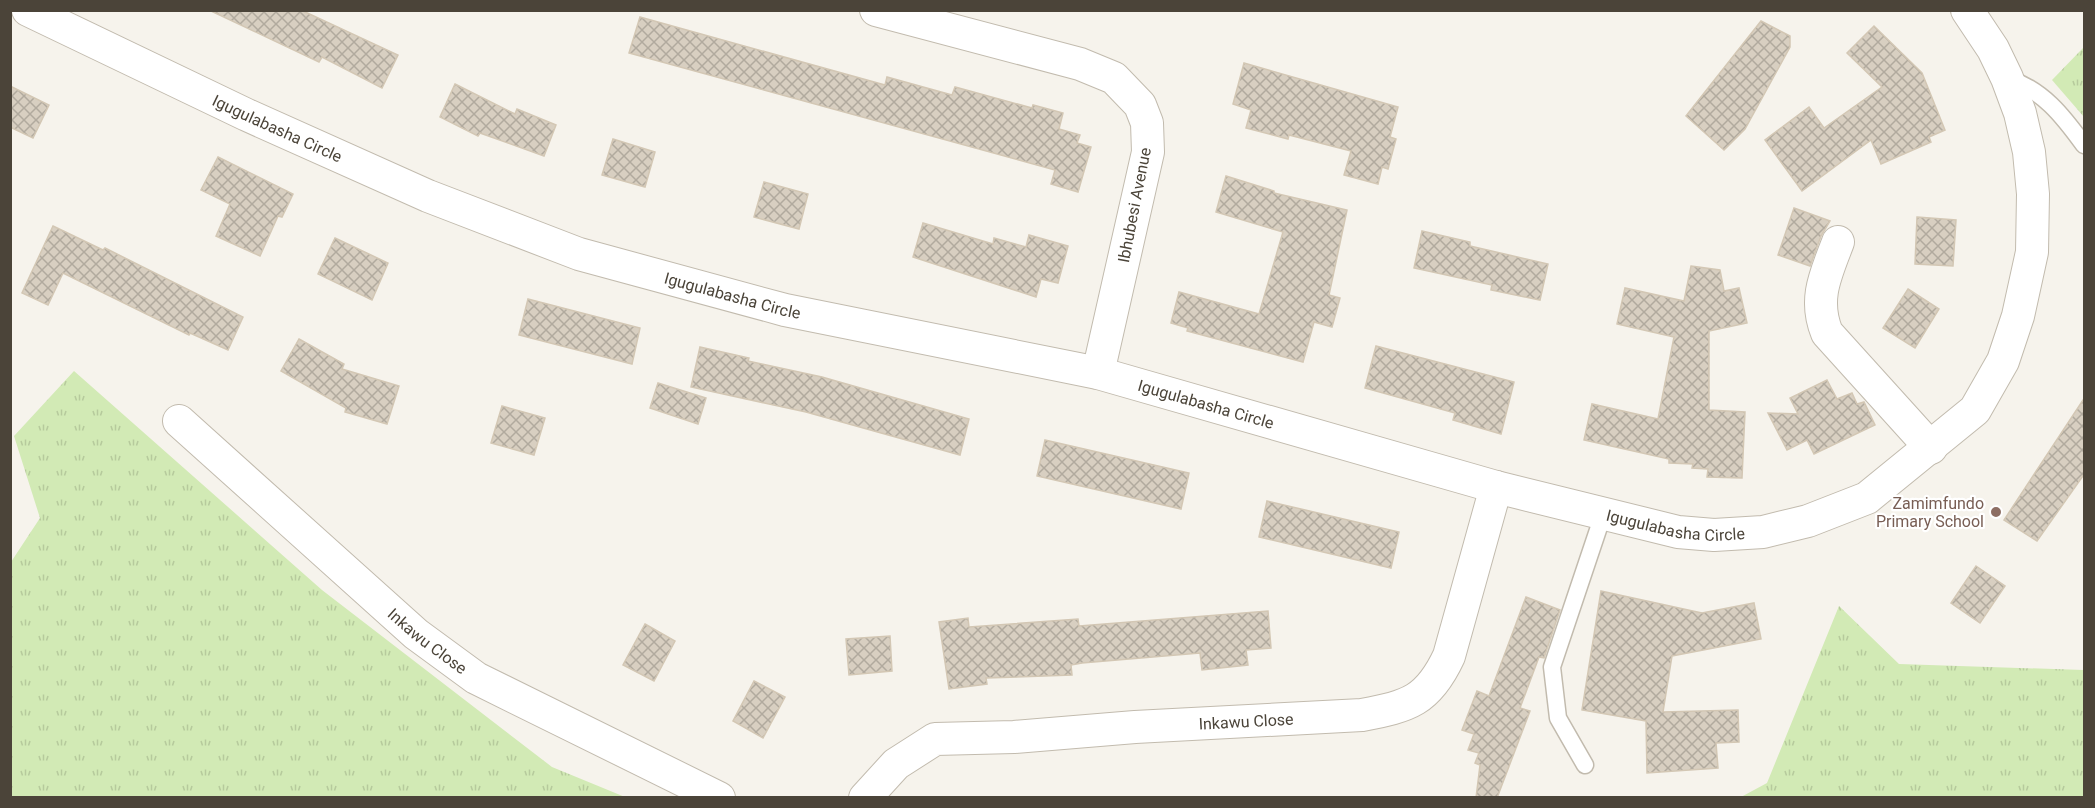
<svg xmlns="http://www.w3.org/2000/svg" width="2095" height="808" font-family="Roboto,sans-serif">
<defs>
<pattern id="grass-tufts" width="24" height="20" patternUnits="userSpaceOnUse" patternTransform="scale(1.5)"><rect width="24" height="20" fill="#d2eab5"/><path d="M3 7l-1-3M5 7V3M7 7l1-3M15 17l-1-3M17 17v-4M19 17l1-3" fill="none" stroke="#b6ca9c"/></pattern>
<pattern id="building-cross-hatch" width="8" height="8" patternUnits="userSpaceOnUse" patternTransform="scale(1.5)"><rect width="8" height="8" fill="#d8cfc1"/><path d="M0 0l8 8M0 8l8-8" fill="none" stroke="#b1aa9e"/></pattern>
</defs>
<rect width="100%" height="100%" fill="#f6f3ec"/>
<g fill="url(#grass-tufts)">
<polygon points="2084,47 2084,117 2052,80"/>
<polygon points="74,371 322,590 552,767 625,797 11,797 11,562 40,518 14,436"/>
<polygon points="1839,606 1899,664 2084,670 2084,797 1741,797 1767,783"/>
</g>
<g fill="url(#building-cross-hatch)" stroke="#d3c7b4" stroke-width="1.5">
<polygon points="209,10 301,10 398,55 382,88 322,57 319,62"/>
<polygon points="640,17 885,85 887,77 952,95 955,87 1032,108 1033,105 1063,113 1059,129 1080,135 1077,143 1091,147 1078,192 1051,184 1055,170 629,53"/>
<polygon points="1761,21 1790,36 1790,47 1745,129 1724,150 1686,116"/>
<polygon points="1874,26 1922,73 1945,130 1929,137 1931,142 1881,164 1871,140 1802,191 1765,140 1809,107 1824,128 1882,87 1847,53"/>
<polygon points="1244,63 1398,107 1390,137 1396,139 1388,169 1382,167 1378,184 1344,175 1351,151 1289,135 1288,139 1246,128 1251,110 1233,104"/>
<polygon points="455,84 515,114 517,109 556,125 544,156 480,133 478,136 440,117"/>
<polygon points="10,86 49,105 33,138 10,127"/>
<polygon points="613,139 655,152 645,187 602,175"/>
<polygon points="218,157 293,194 282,217 278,216 260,256 216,236 230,204 201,190"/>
<polygon points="1226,176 1274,191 1274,193 1347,210 1329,295 1340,298 1332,327 1314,322 1303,362 1187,331 1188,328 1171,323 1179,292 1259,314 1283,232 1216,212"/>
<polygon points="764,182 808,194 799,229 754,217"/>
<polygon points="1794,208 1830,221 1821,236 1810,266 1778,255"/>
<polygon points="1917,217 1956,220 1953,266 1915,264"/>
<polygon points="923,223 993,244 994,238 1026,247 1029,235 1068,246 1058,283 1041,279 1036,297 913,257"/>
<polygon points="53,226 103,250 105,248 243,317 228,350 190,333 189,335 63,273 48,305 22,293"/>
<polygon points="1422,231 1470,242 1470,246 1548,264 1540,300 1491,290 1492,285 1414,268"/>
<polygon points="335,238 388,263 372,300 318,274"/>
<polygon points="1691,266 1720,270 1724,291 1739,288 1747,323 1709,331 1709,410 1745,412 1742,478 1707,477 1708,469 1692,468 1693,464 1669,463 1669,459 1584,440 1592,404 1658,419 1674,337 1617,324 1625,288 1684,301"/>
<polygon points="1908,289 1939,309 1915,348 1883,328"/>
<polygon points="528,299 640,328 632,364 519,335"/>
<polygon points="299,339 344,364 342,369 399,386 387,424 345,412 346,408 281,371"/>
<polygon points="1376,346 1514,382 1501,434 1453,420 1455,413 1365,388"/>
<polygon points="700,347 749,358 748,361 822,377 969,419 960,455 806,412 691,387"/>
<polygon points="1827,380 1837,399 1852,393 1857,404 1864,402 1875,425 1814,454 1807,440 1787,450 1768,413 1798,414 1790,398"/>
<polygon points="658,383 706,398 698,424 650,408"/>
<polygon points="2085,397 2085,473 2037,541 2004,520"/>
<polygon points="502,406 545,418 534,455 491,443"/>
<polygon points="1045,440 1189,473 1181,509 1037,476"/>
<polygon points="1267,501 1399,532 1391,568 1259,537"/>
<polygon points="1976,566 2005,586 1980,623 1951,603"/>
<polygon points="1601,591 1702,613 1754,603 1761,639 1672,656 1663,712 1738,710 1739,742 1716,743 1718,768 1647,773 1646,721 1582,710"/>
<polygon points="1526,597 1560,610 1544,658 1539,657 1520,708 1530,711 1497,798 1476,798 1480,765 1475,763 1479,753 1468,750 1474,734 1462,730 1477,691 1489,696"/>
<polygon points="1268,611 1271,648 1246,650 1248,665 1202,670 1200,653 1082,663 1071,665 1072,675 986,678 987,684 949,689 939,622 968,618 969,627 1078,619 1079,626"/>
<polygon points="645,624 675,641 654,681 623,665"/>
<polygon points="890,636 892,671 849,675 846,639"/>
<polygon points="754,681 785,697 763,738 733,721"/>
</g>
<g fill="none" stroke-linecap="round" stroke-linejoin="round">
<defs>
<g id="lane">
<path d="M2007,78C2043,90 2063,116 2084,145"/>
<polyline points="1585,765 1558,718 1552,667 1603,515"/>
</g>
<g id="street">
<path id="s1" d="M28,10L247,115L428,196L579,254L785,310L1098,373L1496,487L1678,532L1714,535L1763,532L1808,521L1867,498L1975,410L2003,361L2018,316L2032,252L2033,194L2029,152L2020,113L2007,78L1993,49L1967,10"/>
<polyline points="876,10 1080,64 1114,78 1140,105 1147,123 1148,152 1098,373"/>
<path d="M1838,242C1826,274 1813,299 1827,333L1931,448"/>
<path id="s2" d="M179,421L416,634L476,678L719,798"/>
<path id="s3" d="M865,798L896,764L935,739L1014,737L1135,727L1362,715C1409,706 1428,701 1449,656L1496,487"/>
</g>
</defs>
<use href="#lane" stroke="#c2bbae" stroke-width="19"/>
<use href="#street" stroke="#c2bbae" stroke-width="34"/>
<use href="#lane" stroke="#fff" stroke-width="16"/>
<use href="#street" stroke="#fff" stroke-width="32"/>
</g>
<circle fill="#8d6e63" stroke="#fff" stroke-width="2" cx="1996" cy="512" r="6"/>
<g text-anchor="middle" stroke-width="4.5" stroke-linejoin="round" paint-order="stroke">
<g font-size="16" fill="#4b4439" stroke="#fff">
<text dy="6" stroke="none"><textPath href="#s1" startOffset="276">Igugulabasha Circle</textPath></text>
<text transform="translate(1134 205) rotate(-79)" y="6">Ibhubesi Avenue</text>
<text dy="6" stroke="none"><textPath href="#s1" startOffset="762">Igugulabasha Circle</textPath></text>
<text dy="6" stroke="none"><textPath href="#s1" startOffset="1248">Igugulabasha Circle</textPath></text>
<text dy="6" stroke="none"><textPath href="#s1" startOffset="1734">Igugulabasha Circle</textPath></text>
<text dy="6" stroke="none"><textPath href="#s2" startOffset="332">Inkawu Close</textPath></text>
<text dy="6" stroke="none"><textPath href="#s3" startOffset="404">Inkawu Close</textPath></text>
</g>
<g font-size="16" fill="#785e54" stroke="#fff" text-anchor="end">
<text x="1984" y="509">Zamimfundo<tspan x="1984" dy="18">Primary School</tspan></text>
</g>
</g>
<rect width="2095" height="808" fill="none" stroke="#4b4439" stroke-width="24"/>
</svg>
